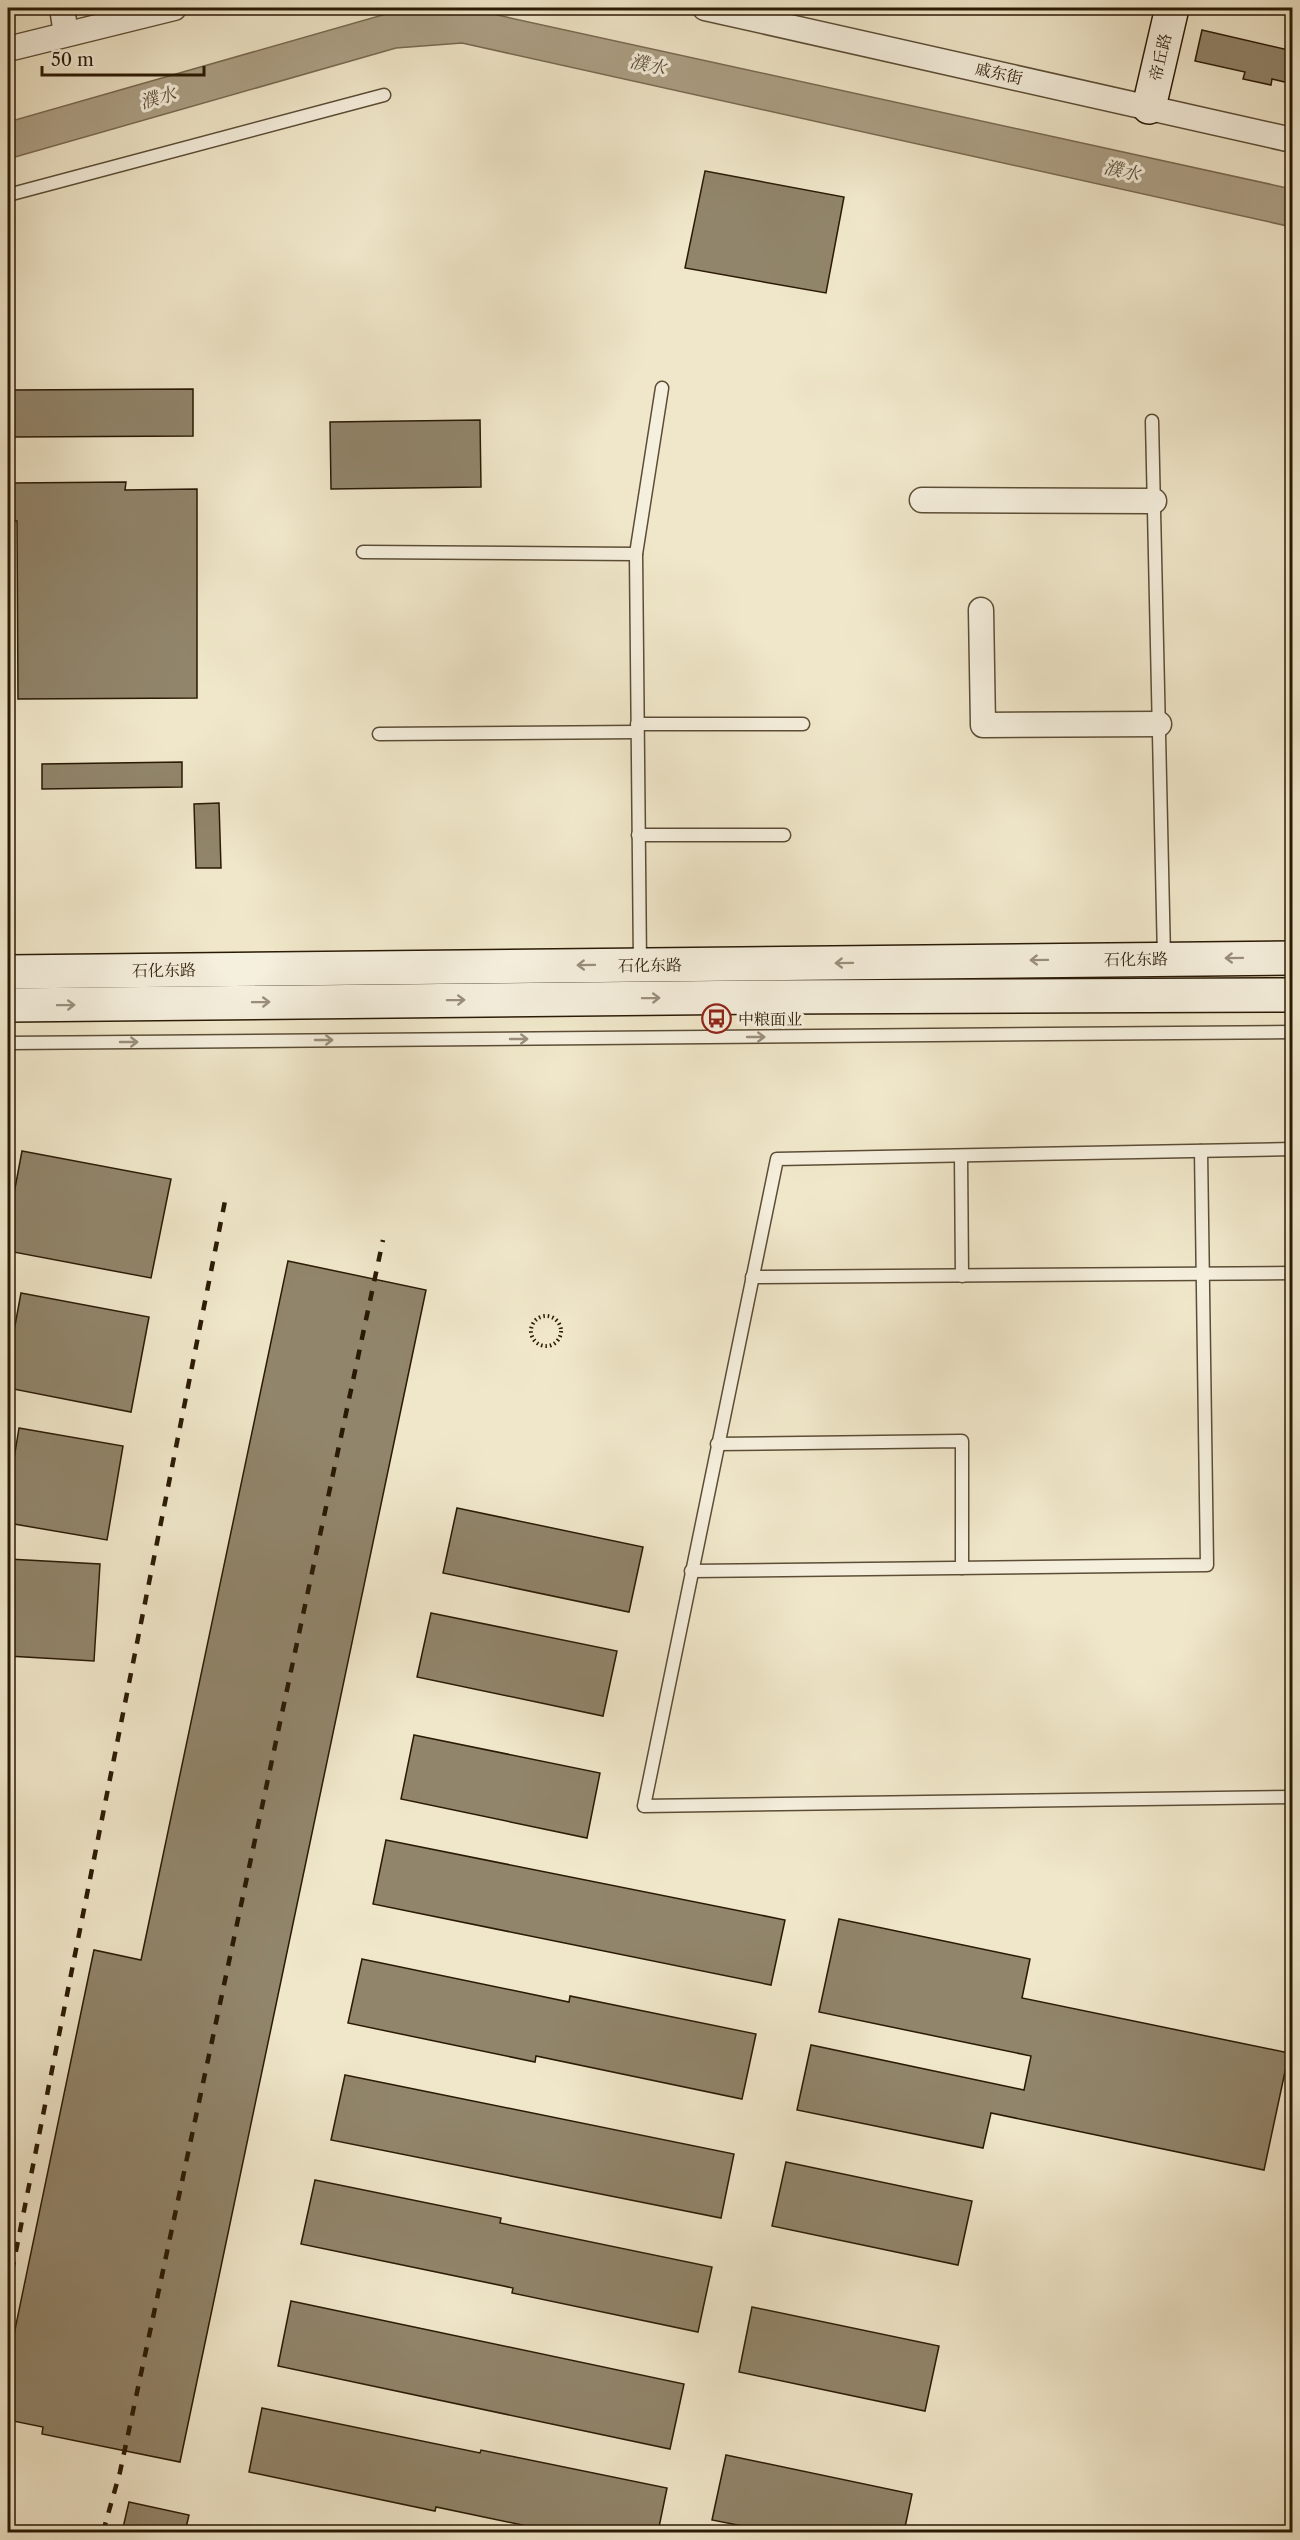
<svg xmlns="http://www.w3.org/2000/svg" width="1300" height="2540" font-family="'Libre Caslon Text','Noto Serif SC',serif">
<rect width="100%" height="100%" fill="#f0e7ca"/>
<filter id="stains"><feTurbulence type="fractalNoise" baseFrequency=".00333" numOctaves="4"/><feColorMatrix values="0 0 0 0 .2 0 0 0 0 .09 0 0 0 0 .02 0 0 0 .5 -.17"/></filter>
<radialGradient id="worn" r=".72"><stop offset=".6" stop-color="#630" stop-opacity="0"/><stop offset="1" stop-color="#630" stop-opacity=".3"/></radialGradient>
<polygon fill="#ada187" stroke="#796b53" stroke-width="1.5" points="407,8 465,8 1292,189 1292,227 462,43 396,48 8,159 8,122"/>
<g fill="#91856b" stroke="#2a1a05" stroke-width="1.5">
<polygon points="1202,30 1293,51 1293,84 1272,79 1271,85 1243,79 1245,72 1195,61"/>
<polygon points="705,171 844,197 826,293 685,268"/>
<polygon points="193,389 193,436 12,437 12,390"/>
<polygon points="480,420 481,487 331,489 330,422"/>
<polygon points="126,482 125,490 197,489 197,698 18,699 17,521 12,521 12,483"/>
<polygon points="182,762 182,787 42,789 42,764"/>
<polygon points="219,803 221,868 196,868 194,804"/>
<polygon points="22,1151 171,1179 151,1278 8,1251 8,1225"/>
<polygon points="288,1261 426,1290 180,2462 42,2434 43,2427 8,2420 8,2363 94,1950 141,1960"/>
<polygon points="21,1293 149,1317 131,1412 8,1388 8,1363"/>
<polygon points="19,1428 123,1446 107,1540 8,1523 8,1495"/>
<polygon points="457,1508 643,1547 629,1612 443,1573"/>
<polygon points="8,1559 100,1564 94,1661 8,1656"/>
<polygon points="431,1613 617,1651 603,1716 417,1677"/>
<polygon points="414,1735 600,1773 587,1838 401,1799"/>
<polygon points="386,1840 785,1920 771,1985 373,1904"/>
<polygon points="839,1919 1030,1959 1022,1998 1289,2053 1264,2170 991,2113 983,2148 797,2110 811,2045 1024,2090 1031,2056 819,2012"/>
<polygon points="362,1959 569,2002 570,1996 756,2034 742,2099 536,2056 535,2062 348,2023"/>
<polygon points="345,2075 734,2154 721,2218 331,2140"/>
<polygon points="786,2162 972,2201 958,2265 772,2226"/>
<polygon points="315,2180 501,2218 500,2223 712,2267 698,2332 512,2293 513,2288 301,2244"/>
<polygon points="291,2301 684,2384 670,2449 278,2366"/>
<polygon points="752,2307 939,2346 925,2411 739,2372"/>
<polygon points="262,2408 480,2453 481,2450 667,2488 658,2532 556,2532 436,2507 435,2511 249,2472"/>
<polygon points="726,2455 912,2494 904,2532 773,2532 712,2520"/>
<polygon points="129,2502 189,2515 185,2532 122,2532"/>
</g>
<g fill="none" stroke-linecap="round" stroke-linejoin="round">
<defs>
<g id="lane">
<polyline points="8,195 384,95"/>
<polyline points="1152,421 1164,958"/>
<polyline points="363,552 636,554"/>
<polyline points="637,724 803,724"/>
<polyline points="379,734 637,732"/>
<polyline points="638,835 784,835"/>
<polyline points="640,964 636,554 662,388"/>
<polyline points="8,1043 1292,1032"/>
<polyline points="1292,1149 777,1159 644,1806 1292,1797"/>
<polyline points="961,1156 962,1276"/>
<polyline points="752,1277 1292,1273"/>
<polyline points="717,1444 962,1441 962,1568"/>
<polyline points="691,1571 1207,1565 1201,1151"/>
</g>
<g id="street">
<polyline points="62,8 66,34"/>
<polyline points="705,8 1292,140"/>
<polyline points="8,49 174,8"/>
<polyline points="922,500 1154,501"/>
<polyline points="981,610 983,725 1159,724"/>
</g>
<g id="secondary">
<polyline points="1149,107 1172,8"/>
<polyline points="8,972 1292,958"/>
<polyline points="8,1005 764,997 1292,995"/>
</g>
</defs>
<use href="#lane" stroke="#5c4d36" stroke-width="15"/>
<use href="#street" stroke="#5c4d36" stroke-width="27"/>
<use href="#secondary" stroke="#2a1a05" stroke-width="36"/>
<circle stroke="#2a1a05" stroke-width="4" stroke-dasharray="1.5 3" stroke-linecap="butt" cx="546" cy="1331" r="15"/>
<use href="#lane" stroke="#f5efdd" stroke-width="12"/>
<use href="#street" stroke="#f5efdd" stroke-width="24"/>
<use href="#secondary" stroke="#f5efdd" stroke-width="33"/>
<g stroke="#2a1a05" stroke-width="4.5" stroke-dasharray="10 10" stroke-linecap="butt">
<polyline points="8,2291 225,1201"/>
<polyline points="103,2532 120,2472 383,1240"/>
</g>
</g>
<defs><path id="oneway-shaft" d="M-6 0H5M1.5-3L5.5 0L1.5 3" fill="none" stroke-width="1.6" stroke-linecap="round" stroke-linejoin="round" transform="scale(1.5)"/></defs>
<g stroke="#9a8f7c">
<use href="#oneway-shaft" transform="translate(1234 958) rotate(179)"/>
<use href="#oneway-shaft" transform="translate(1039 960) rotate(179)"/>
<use href="#oneway-shaft" transform="translate(844 963) rotate(179)"/>
<use href="#oneway-shaft" transform="translate(586 965) rotate(179)"/>
<use href="#oneway-shaft" transform="translate(651 998) rotate(-1)"/>
<use href="#oneway-shaft" transform="translate(456 1000) rotate(-1)"/>
<use href="#oneway-shaft" transform="translate(261 1002) rotate(-1)"/>
<use href="#oneway-shaft" transform="translate(66 1005) rotate(-1)"/>
<use href="#oneway-shaft" transform="translate(756 1037)"/>
<use href="#oneway-shaft" transform="translate(519 1039)"/>
<use href="#oneway-shaft" transform="translate(324 1040)"/>
<use href="#oneway-shaft" transform="translate(129 1042)"/>
</g>
<defs>
<symbol id="bus-ring" viewBox="-11 -11 22 22"><circle r="9.5" fill="#f5efdd" stroke="#8f2418" stroke-width="1.5"/><path d="M-5-6H5V4H4V6H2V4H-2V6H-4V4H-5ZM-3.5-4V0h7V-4ZM-3.5 1.2v1.5H-2V1.2ZM2 1.2v1.5H3.5V1.2Z" fill="#8f2418"/></symbol>
</defs>
<g fill-rule="evenodd">
<use href="#bus-ring" x="700" y="1002" width="33" height="33"/>
</g>
<g text-anchor="middle" stroke-width="6" stroke-linejoin="round" paint-order="stroke">
<g font-size="16" fill="#2a1a05" stroke="#f5efdd">
<text transform="translate(1160 57) rotate(-77)" y="6">帝丘路</text>
<text transform="translate(999 73) rotate(13)" y="6">戚东街</text>
<text transform="translate(1136 959) rotate(-1)" y="6">石化东路</text>
<text transform="translate(650 965) rotate(-1)" y="6">石化东路</text>
<text transform="translate(164 970) rotate(-1)" y="6">石化东路</text>
</g>
<g font-size="16" fill="#2a1a05" stroke="#f5efdd" text-anchor="start">
<text x="738" y="1025">中粮面业</text>
</g>
<g font-size="18" font-style="italic" fill="#5e5039" stroke="#f5efdd">
<text transform="translate(648 65) rotate(13)" y="6">濮水</text>
<text transform="translate(158 98) rotate(-16)" y="6">濮水</text>
<text transform="translate(1122 171) rotate(13)" y="6">濮水</text>
</g>
</g>
<rect width="1300" height="2540" fill="none" stroke="#f0e7ca" stroke-width="30"/>
<rect x="9" y="9" width="1282" height="2522" fill="none" stroke="#2a1a05" stroke-width="3"/>
<rect x="15" y="15" width="1270" height="2510" fill="none" stroke="#2a1a05" stroke-width="1.5"/>
<path d="M42 66v9h162v-9" fill="none" stroke="#2a1a05" stroke-width="3"/>
<text x="51" y="66" font-size="18" fill="#2a1a05" stroke="#f5efdd" stroke-width="4.5" paint-order="stroke">50 m</text>
<rect width="100%" height="100%" filter="url(#stains)"/>
<rect width="100%" height="100%" fill="url(#worn)"/>
</svg>
